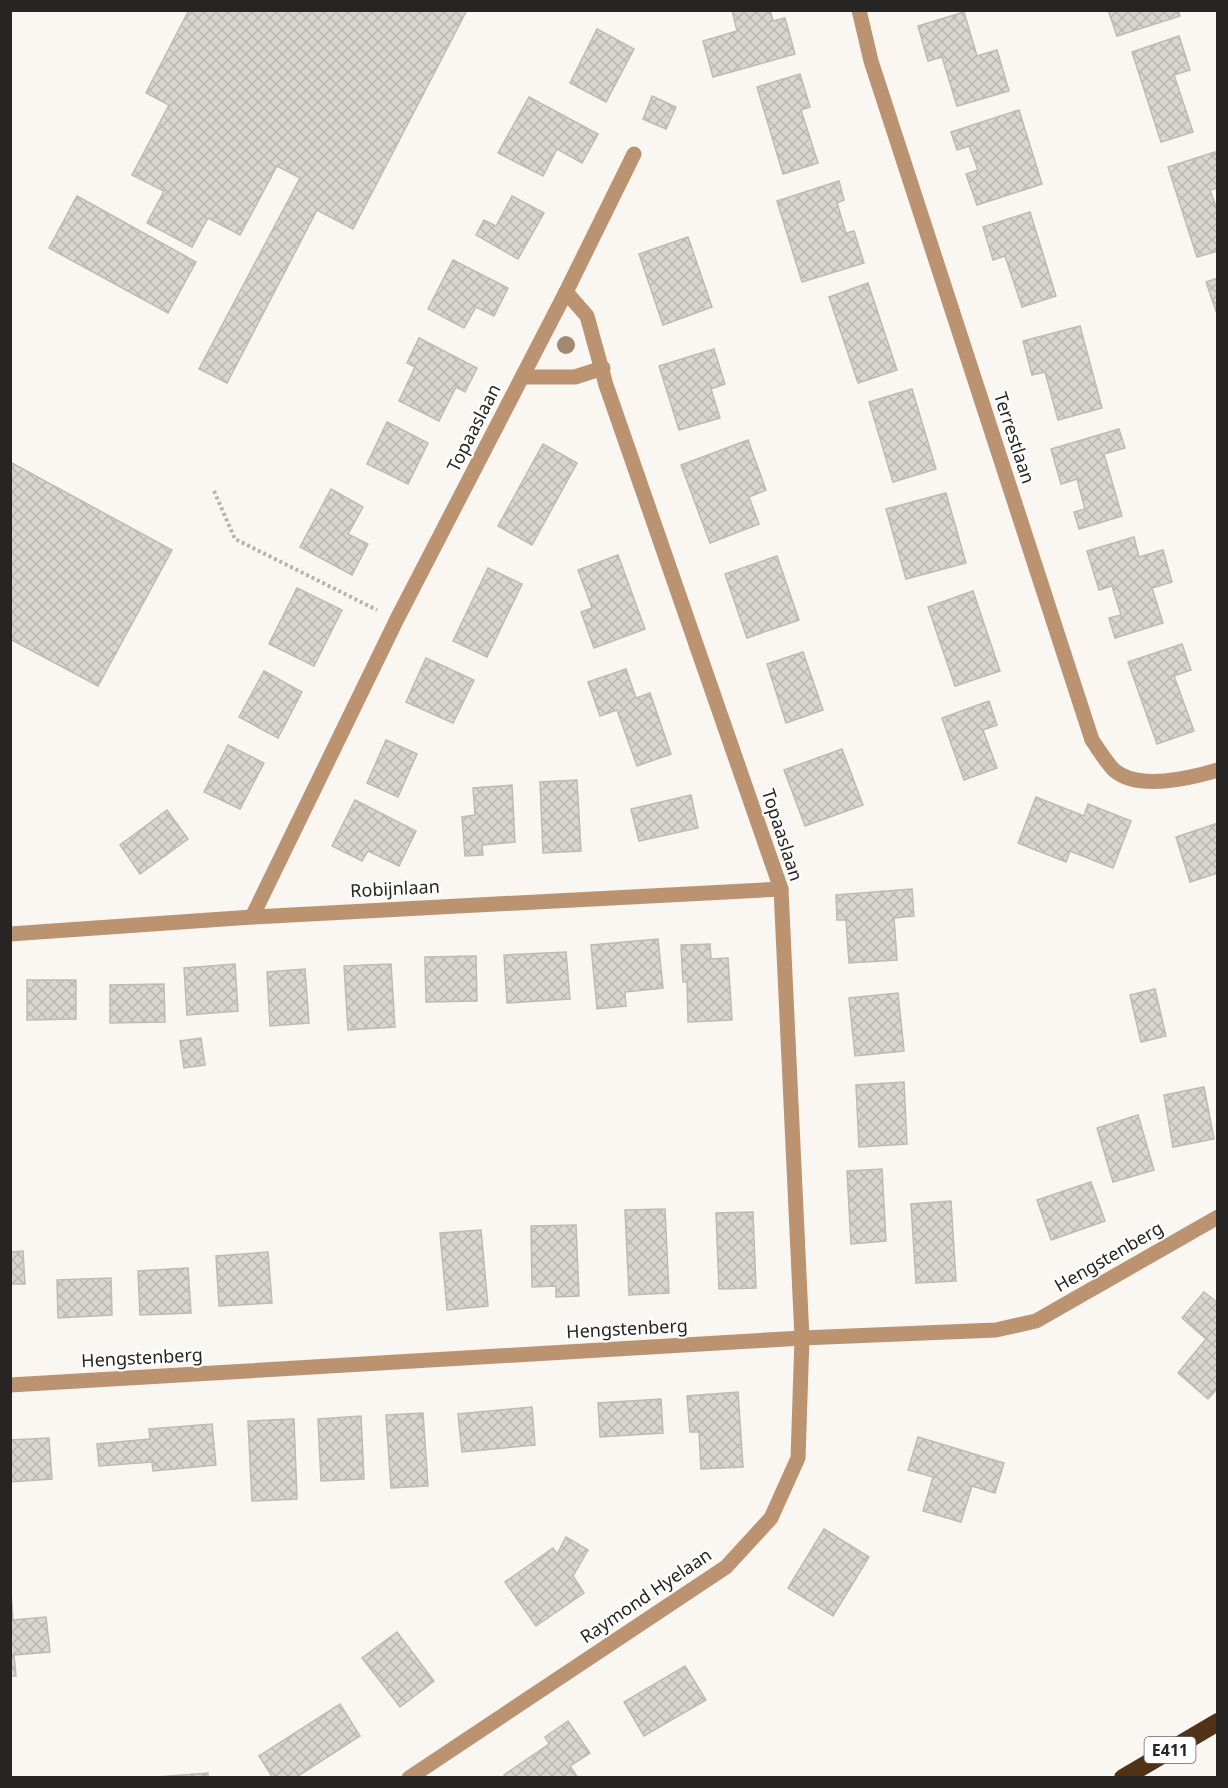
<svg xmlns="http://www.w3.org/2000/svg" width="1228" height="1788" font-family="'Noto Sans',sans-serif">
<defs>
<pattern id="building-cross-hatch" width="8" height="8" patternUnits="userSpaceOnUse" patternTransform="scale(1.5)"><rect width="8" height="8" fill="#d9d5d1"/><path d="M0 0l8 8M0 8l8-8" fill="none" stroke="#bab7b3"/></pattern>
</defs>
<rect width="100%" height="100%" fill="#faf6f2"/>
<g fill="url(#building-cross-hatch)" stroke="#bebab7" stroke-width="1.5">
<polygon points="189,10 467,10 353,229 317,210 227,383 199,369 300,178 277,166 240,235 208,218 192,247 147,223 164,191 132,175 169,105 146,93"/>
<polygon points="732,10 770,10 773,21 785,18 795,54 713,77 703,41 737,31"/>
<polygon points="1108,10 1178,10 1180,16 1117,36"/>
<polygon points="964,12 977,56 997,50 1009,91 957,106 942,57 928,61 918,26"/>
<polygon points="597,29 634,49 606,102 570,83"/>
<polygon points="1179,36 1190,70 1174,75 1193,132 1161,142 1132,52"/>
<polygon points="800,74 810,107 801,110 818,163 783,174 757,87"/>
<polygon points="652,96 676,107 666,129 643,119"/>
<polygon points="529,97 598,134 582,163 557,149 543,176 498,153"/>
<polygon points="1019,110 1042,184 977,205 966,174 978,170 969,146 957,150 951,132"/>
<polygon points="1215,152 1218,161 1218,188 1210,190 1218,212 1218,251 1197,257 1168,167"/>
<polygon points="839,181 844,200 837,203 846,233 854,231 864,263 802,282 777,201"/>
<polygon points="77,196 196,262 168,313 49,248"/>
<polygon points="512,196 544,213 518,259 476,235 484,220 496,226"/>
<polygon points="1030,212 1056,296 1022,307 1005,256 993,260 983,227"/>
<polygon points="688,237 712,307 663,325 639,254"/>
<polygon points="453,260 508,288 494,316 476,307 464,328 428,309"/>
<polygon points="1218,278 1218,317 1206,282"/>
<polygon points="868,283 897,370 858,383 829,297"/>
<polygon points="1080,326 1102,408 1058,420 1045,372 1032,375 1023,341"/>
<polygon points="419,338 477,368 465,392 456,387 439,421 399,401 415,367 407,363"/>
<polygon points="714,349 725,384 711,389 720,418 679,430 659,366"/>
<polygon points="912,389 936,469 893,482 869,402"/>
<polygon points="387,422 428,443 408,484 367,464"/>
<polygon points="1119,429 1125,448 1104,454 1122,516 1079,529 1074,512 1085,509 1077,479 1061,484 1051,449"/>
<polygon points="748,440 766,490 749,497 759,524 710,543 681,465"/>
<polygon points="543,444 577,463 532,545 498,526"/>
<polygon points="10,462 172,550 98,686 10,639"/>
<polygon points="331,489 363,507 348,534 368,544 352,575 300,547"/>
<polygon points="946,493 966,563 906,579 886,509"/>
<polygon points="1134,537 1139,557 1163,550 1172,582 1152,588 1163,623 1115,638 1109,618 1121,615 1112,586 1099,590 1087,551"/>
<polygon points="618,555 645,629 594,648 581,612 592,608 578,570"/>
<polygon points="777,556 799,620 747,638 725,574"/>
<polygon points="488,568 522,584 487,657 453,641"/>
<polygon points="297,588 342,610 314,666 269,644"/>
<polygon points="973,591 1000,671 955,686 928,607"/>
<polygon points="1182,644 1191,670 1174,676 1194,731 1157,744 1128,662"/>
<polygon points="803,652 823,710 786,723 767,664"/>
<polygon points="426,658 474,680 453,723 406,702"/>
<polygon points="626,669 636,698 650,693 671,754 637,766 617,710 600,716 588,682"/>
<polygon points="264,671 302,692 278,738 239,717"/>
<polygon points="989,701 997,725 983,730 997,768 964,780 942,718"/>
<polygon points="386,740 417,754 398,797 367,783"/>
<polygon points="228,745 264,763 240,809 204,792"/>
<polygon points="842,749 863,805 805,826 784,770"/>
<polygon points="577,780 581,851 543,853 540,782"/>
<polygon points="512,785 515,842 482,845 483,855 465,856 462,817 475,815 473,788"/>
<polygon points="691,795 698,828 639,841 631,809"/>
<polygon points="1036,797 1084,816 1088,804 1131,821 1113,868 1070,851 1066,862 1018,843"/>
<polygon points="355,800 416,831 399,866 368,851 362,861 332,846"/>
<polygon points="167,810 188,839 140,874 120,845"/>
<polygon points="1218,823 1218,873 1190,882 1176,837"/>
<polygon points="912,889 914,916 894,918 897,960 849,963 846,920 837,920 836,895"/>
<polygon points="658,939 663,988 625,992 626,1006 597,1009 591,945"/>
<polygon points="710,944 711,959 728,958 732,1020 688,1022 687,982 683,982 681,945"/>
<polygon points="566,952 570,999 507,1003 504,955"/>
<polygon points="476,956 477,1001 426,1002 425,957"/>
<polygon points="235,964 238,1011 187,1015 184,968"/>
<polygon points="391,964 395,1027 348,1030 344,966"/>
<polygon points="305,969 309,1023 270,1026 267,972"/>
<polygon points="27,980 76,980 76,1019 27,1020"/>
<polygon points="164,984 165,1022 110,1023 110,985"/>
<polygon points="1155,989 1166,1036 1141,1042 1130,995"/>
<polygon points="898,993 904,1051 855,1056 849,998"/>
<polygon points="201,1038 205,1065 184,1068 180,1041"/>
<polygon points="904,1082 907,1144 859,1147 856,1085"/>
<polygon points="1204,1087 1214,1139 1173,1147 1164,1095"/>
<polygon points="1138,1115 1154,1170 1113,1182 1097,1128"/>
<polygon points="882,1169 886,1241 851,1244 847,1171"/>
<polygon points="1091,1182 1105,1221 1051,1240 1037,1200"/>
<polygon points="951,1201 956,1281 916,1283 911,1204"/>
<polygon points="665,1209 669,1293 629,1295 625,1210"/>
<polygon points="753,1212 756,1288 719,1289 716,1213"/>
<polygon points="576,1225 579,1296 556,1297 556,1286 532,1287 531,1226"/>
<polygon points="481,1230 488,1306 447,1310 440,1233"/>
<polygon points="23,1251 25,1284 10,1284 10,1252"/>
<polygon points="268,1252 272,1303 219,1306 216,1256"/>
<polygon points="188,1268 191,1313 140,1315 138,1271"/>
<polygon points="111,1278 112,1315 58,1318 57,1280"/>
<polygon points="1204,1292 1218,1303 1218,1388 1208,1399 1178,1373 1206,1339 1182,1318"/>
<polygon points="738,1392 743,1467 701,1469 699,1432 690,1432 687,1396"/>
<polygon points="661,1399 663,1433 600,1437 598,1403"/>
<polygon points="532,1407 535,1445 462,1452 458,1414"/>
<polygon points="423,1413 428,1486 391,1488 386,1415"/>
<polygon points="361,1416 364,1479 321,1481 318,1419"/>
<polygon points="294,1419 297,1499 252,1501 248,1421"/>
<polygon points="212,1424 216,1465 153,1471 152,1462 99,1466 97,1444 150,1439 149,1429"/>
<polygon points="918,1437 1004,1463 995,1493 972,1486 961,1522 923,1511 933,1477 908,1470"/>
<polygon points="49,1438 52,1479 10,1482 10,1440"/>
<polygon points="824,1529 869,1557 833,1616 788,1588"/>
<polygon points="566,1537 588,1550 573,1576 584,1593 536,1626 505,1582 553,1548 557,1554"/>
<polygon points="11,1592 13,1620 46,1617 50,1652 14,1655 16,1676 10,1676"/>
<polygon points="397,1632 434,1681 400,1707 362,1658"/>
<polygon points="685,1666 706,1700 644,1736 624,1702"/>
<polygon points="340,1704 360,1736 295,1778 273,1778 259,1756"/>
<polygon points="568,1721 590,1753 570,1766 578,1778 505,1778 504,1775 549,1744 545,1737"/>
<polygon points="208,1773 208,1778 144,1778"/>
</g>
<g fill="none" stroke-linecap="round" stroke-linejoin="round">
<polyline stroke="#b5b2af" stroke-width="4" stroke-dasharray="3 3" stroke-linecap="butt" points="214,491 235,539 377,610"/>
<g stroke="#bc9371" stroke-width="15">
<path d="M859,10L871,61L1092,740C1099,750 1106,762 1114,770C1138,791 1191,778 1218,770"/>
<polyline points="522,377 575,377 603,368"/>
<polyline points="252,917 397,619 566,292 634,154"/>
<polyline points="10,934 252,917 781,889"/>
<polyline points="10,1385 802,1338 996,1330 1036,1321 1218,1217"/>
<polyline points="409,1778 726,1567 771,1518 798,1458 802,1338 781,889 606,385 587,316 566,292"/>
</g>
<polyline stroke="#513216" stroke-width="18" points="1123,1778 1218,1722"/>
</g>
<circle fill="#a08a73" cx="566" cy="345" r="9"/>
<g text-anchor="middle" stroke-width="4.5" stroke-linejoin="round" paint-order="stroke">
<rect fill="#fff" stroke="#676665" stroke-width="1.5" x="1144.5" y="1737" width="51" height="26" rx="4.5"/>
<g font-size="16" font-weight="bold" fill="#262523">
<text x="1170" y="1756">E411</text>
</g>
<g font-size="18" fill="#262523" stroke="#fff">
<text transform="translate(474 428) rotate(-63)" y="6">Topaaslaan</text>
<text transform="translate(1014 438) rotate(72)" y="6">Terrestlaan</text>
<text transform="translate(782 835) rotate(72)" y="6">Topaaslaan</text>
<text transform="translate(395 889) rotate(-3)" y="6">Robijnlaan</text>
<text transform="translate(1109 1257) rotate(-30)" y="6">Hengstenberg</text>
<text transform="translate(627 1329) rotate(-3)" y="6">Hengstenberg</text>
<text transform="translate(142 1358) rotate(-3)" y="6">Hengstenberg</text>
<text transform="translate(646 1596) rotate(-34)" y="6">Raymond Hyelaan</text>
</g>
</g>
<rect width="1228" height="1788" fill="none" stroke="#262523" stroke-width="24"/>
</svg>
